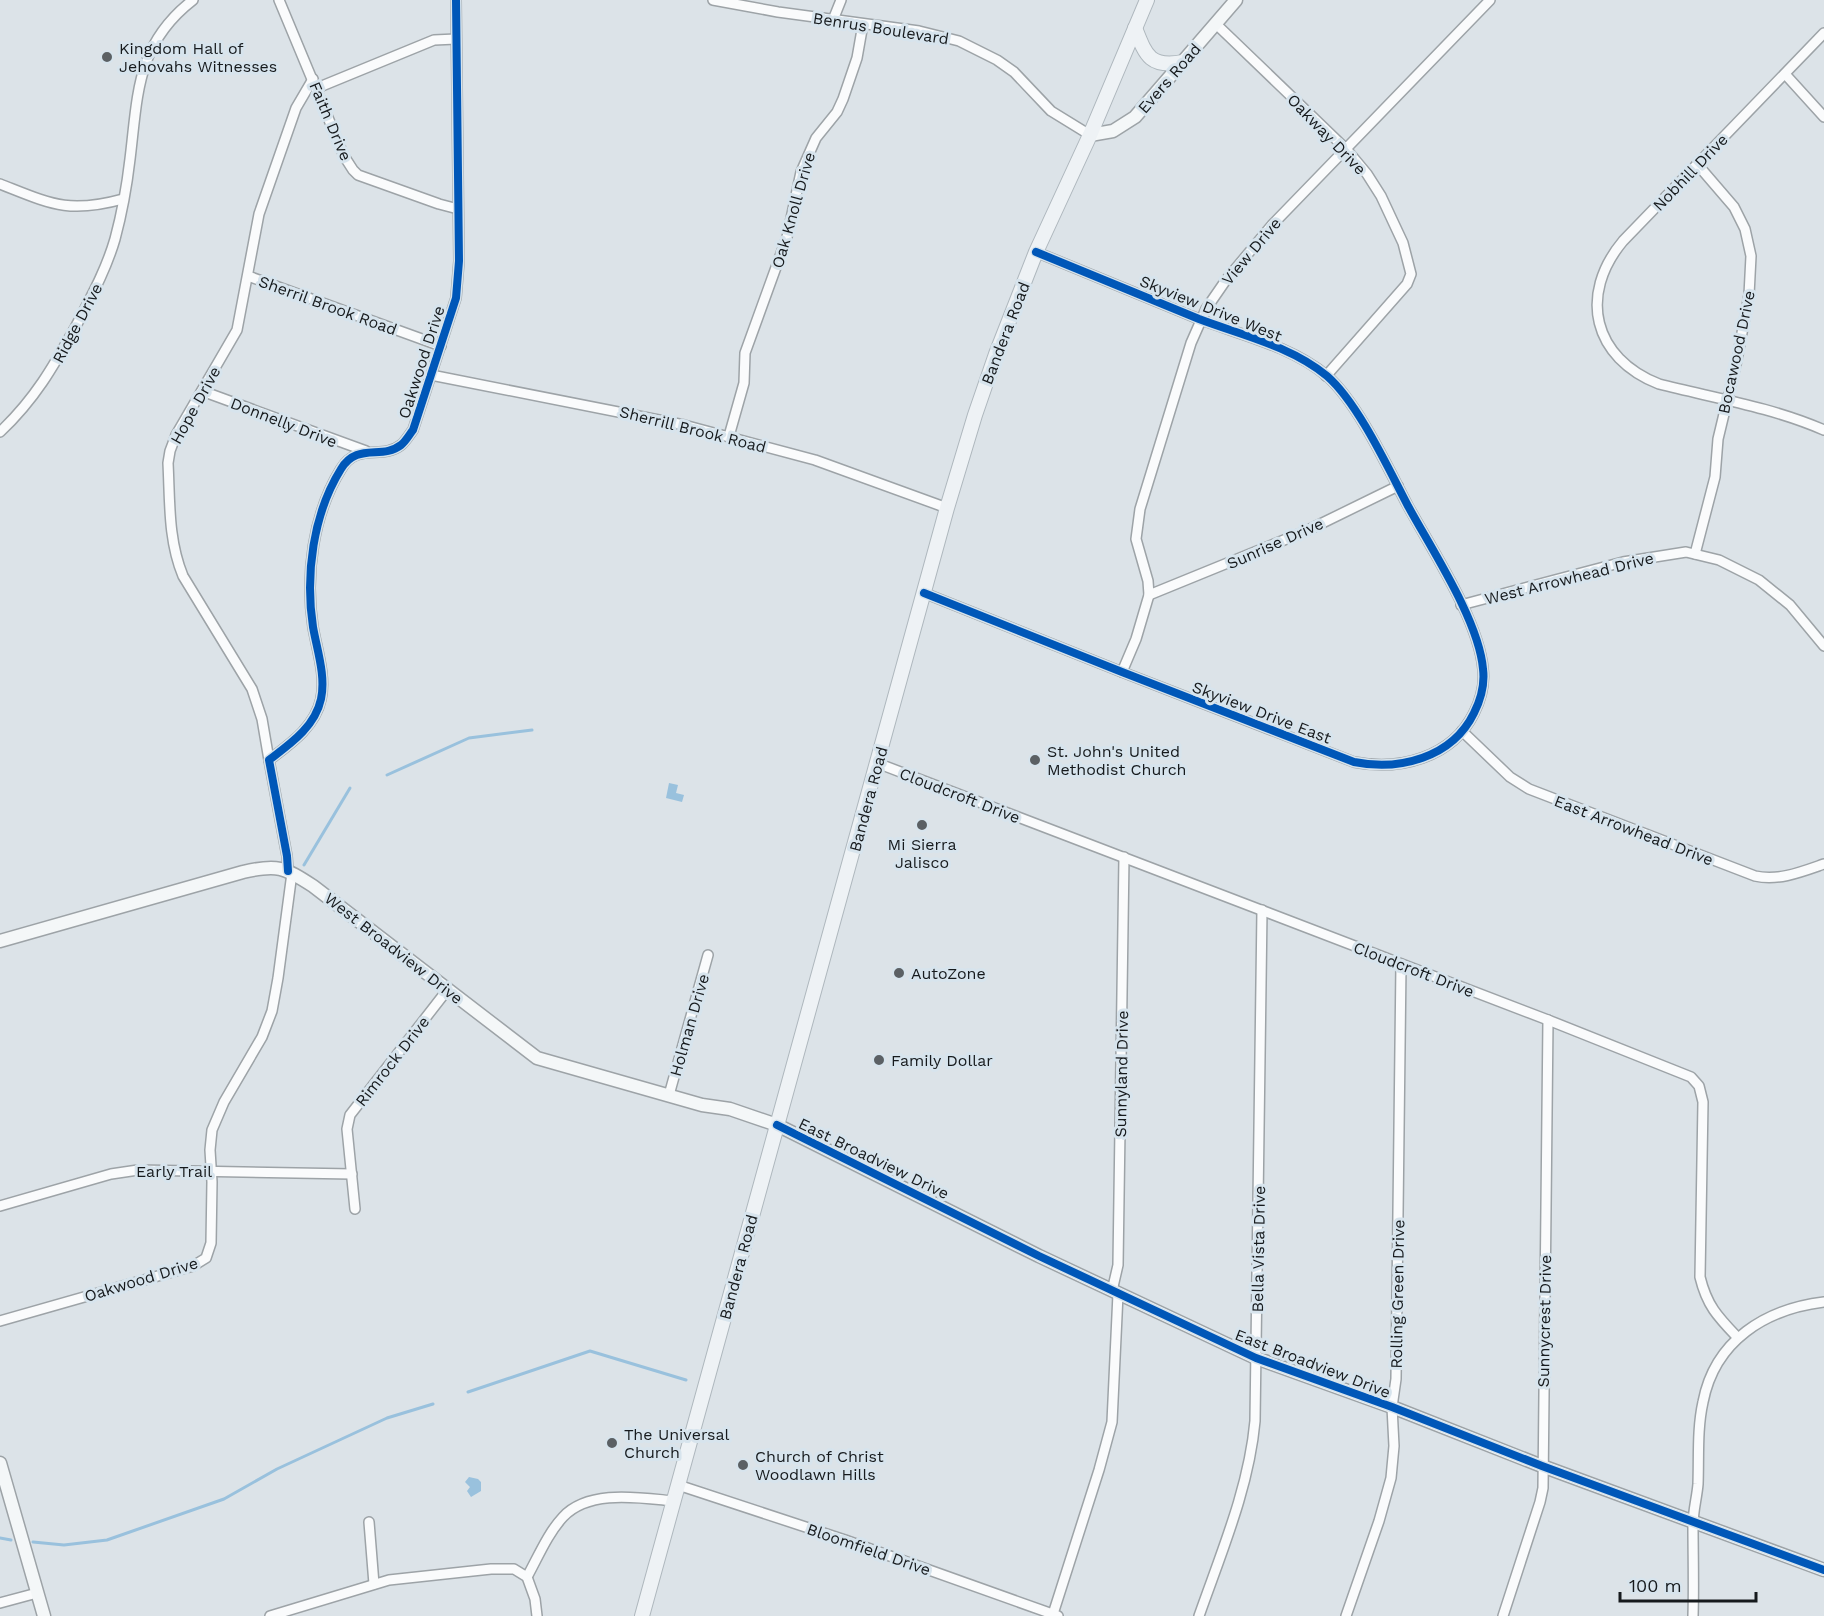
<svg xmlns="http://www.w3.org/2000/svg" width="1824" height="1616" font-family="'Work Sans',sans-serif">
<rect width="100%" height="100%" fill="#dce3e8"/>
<g fill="#99c1dd">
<polygon points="669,783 678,785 676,793 684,795 682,802 666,798"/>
<polygon points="469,1477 478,1479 481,1482 481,1491 471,1497 467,1491 470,1487 465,1482"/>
</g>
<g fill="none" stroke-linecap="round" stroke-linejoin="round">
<g stroke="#99c1dd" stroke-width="3">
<polyline points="387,775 469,738 532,730"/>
<polyline points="304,865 350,788"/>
<polyline points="468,1392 590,1351 686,1380"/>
<polyline points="0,1538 11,1540"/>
<polyline points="33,1542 64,1545 107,1540 224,1499 277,1469 387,1418 433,1404"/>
</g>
<defs>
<g id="street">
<polyline points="279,0 344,156 353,170 358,175 439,204 458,209"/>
<polyline points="713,0 778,12 919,31 959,41 997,60 1014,72 1051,111 1090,135"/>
<polyline points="833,20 841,0"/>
<polyline points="1216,24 1347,150 1367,174 1381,196 1403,243 1411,274 1407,284 1326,376"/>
<path d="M1824,33L1623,241C1578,295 1593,358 1659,384C1714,398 1771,407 1824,430"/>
<polyline points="1785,74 1824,117"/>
<polyline points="317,88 434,40 456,39"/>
<path d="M0,184C51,204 68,214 123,199"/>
<polyline points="248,276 441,346"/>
<polyline points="431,375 684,425 815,460 947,508"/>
<polyline points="202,391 366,451"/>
<path d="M0,432C35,399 53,367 76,326C91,297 106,270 115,239C122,213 127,185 130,159C138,94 136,44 193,0"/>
<polyline points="729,436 744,383 745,353 787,237 801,172 816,138 837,112 843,99 857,58 863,24"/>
<polyline points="1695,554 1715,477 1718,439 1737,360 1749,295 1751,256 1745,229 1734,207 1697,164"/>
<path d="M924,593L1122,672L1354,762C1399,771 1452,758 1474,713C1481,699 1485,685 1483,669C1479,621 1432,550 1408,506C1388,468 1358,403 1327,376C1291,346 1241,335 1199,319C1145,297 1090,274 1036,252"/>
<polyline points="1149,595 1306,531 1398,486"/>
<polyline points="1461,605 1623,562 1686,552 1719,560 1759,580 1790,605 1824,646"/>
<polyline points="1122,672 1136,639 1149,595 1148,581 1136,539 1140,509 1191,343 1206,309 1226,280 1272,225 1490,0"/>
<path d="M1462,731L1510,777L1529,789L1755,876C1779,881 1801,872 1824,864"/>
<path d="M269,760L262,719L252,689L183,576C168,540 170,501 168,463L170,451L176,435L237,330L259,214L296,108L313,79"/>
<path d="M877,763L1548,1020L1691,1077L1699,1086L1703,1102L1700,1277C1707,1306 1718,1317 1738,1338"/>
<path d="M288,871L287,856L269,760C290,744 315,727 321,699C326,676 317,650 313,627C305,575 313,514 341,469C357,442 382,460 401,445C406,441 409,435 413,430L456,298L459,261L456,0"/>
<polyline points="669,1095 708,955"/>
<polyline points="0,1206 111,1174 138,1170 352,1174"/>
<polyline points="355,1209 347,1129 350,1115 448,989"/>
<polyline points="1112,1291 1118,1265 1124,857"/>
<polyline points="0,1321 193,1266 206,1258 211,1243 212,1182 210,1150 212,1130 224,1102 262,1037 272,1011 278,978 292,873"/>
<polyline points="678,1485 845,1540 1058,1616"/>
<polyline points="369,1522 374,1584"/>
<path d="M527,1577C538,1557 548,1533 563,1517C589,1489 640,1498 674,1501"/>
<polyline points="0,1603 37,1593"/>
<polyline points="1053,1614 1099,1470 1112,1422 1118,1294"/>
<polyline points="270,1616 389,1580 491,1569 514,1569 527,1577 535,1599 537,1616"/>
<path d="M1199,1616C1221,1553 1249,1488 1255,1421L1262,910"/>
<polyline points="1346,1616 1379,1521 1391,1478 1394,1446 1392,1407 1396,1379 1401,964"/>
<polyline points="1503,1616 1540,1502 1543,1488 1548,1020"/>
<path d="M1693,1616C1694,1585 1693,1555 1693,1525C1693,1511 1697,1497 1698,1484C1699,1456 1697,1429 1703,1402C1715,1340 1766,1309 1824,1302"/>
</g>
<g id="secondary">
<polyline points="1090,135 1113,131 1135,117 1236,0"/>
<path d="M0,941L243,872C277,864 284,867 313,886L537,1058L702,1105L730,1109L777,1125L1039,1256L1256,1358L1392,1407L1542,1466L1824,1570"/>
<polyline points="0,1463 44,1616"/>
</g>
<g id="primary">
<path d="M1135,28C1146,56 1150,68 1183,62"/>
<polyline points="642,1616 947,508 975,415 996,354 1036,252 1090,135 1147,0"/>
</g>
</defs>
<use href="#street" stroke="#9da3a7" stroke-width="12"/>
<use href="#secondary" stroke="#9da3a7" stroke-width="15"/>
<use href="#primary" stroke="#aeb7bd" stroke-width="16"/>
<use href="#street" stroke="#fafbfc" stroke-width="9"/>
<use href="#secondary" stroke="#f4f7f8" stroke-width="12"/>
<use href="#primary" stroke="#eef2f5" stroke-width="14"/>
<defs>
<g id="cycleway">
<path d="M924,593L1122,672L1354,762C1399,771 1452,758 1474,713C1481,699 1485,685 1483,669C1479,621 1432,550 1408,506C1388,468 1358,403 1327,376C1291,346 1241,335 1199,319C1145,297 1090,274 1036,252"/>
<path d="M288,871L287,856L269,760C290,744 315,727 321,699C326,676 317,650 313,627C305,575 313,514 341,469C357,442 382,460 401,445C406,441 409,435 413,430L456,298L459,261L456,0"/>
<polyline points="777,1125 1039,1256 1256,1358 1392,1407 1542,1466 1824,1570"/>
</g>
</defs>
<use href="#cycleway" stroke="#d7e4ed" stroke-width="11"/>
<use href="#cycleway" stroke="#0057b8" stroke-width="8"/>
</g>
<g fill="#5b6064" stroke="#d7e4ed" stroke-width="2">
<circle cx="107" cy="57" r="6"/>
<circle cx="1035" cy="760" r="6"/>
<circle cx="922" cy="825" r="6"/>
<circle cx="899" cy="973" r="6"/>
<circle cx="879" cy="1060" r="6"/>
<circle cx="612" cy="1443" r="6"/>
<circle cx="743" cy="1465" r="6"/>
</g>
<g text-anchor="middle" stroke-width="6" stroke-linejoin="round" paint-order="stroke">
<g font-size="16" fill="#161a1d" stroke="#d7e4ed">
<text transform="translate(881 28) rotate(9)" y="6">Benrus Boulevard</text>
<text transform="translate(1169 78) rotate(-49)" y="6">Evers Road</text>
<text transform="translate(331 121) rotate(67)" y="6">Faith Drive</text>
<text transform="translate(1327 134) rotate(46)" y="6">Oakway Drive</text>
<text transform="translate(1690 172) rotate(-46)" y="6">Nobhill Drive</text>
<text transform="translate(793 210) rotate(-74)" y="6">Oak Knoll Drive</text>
<text transform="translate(1251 251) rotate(-50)" y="6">View Drive</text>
<text transform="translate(328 305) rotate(20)" y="6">Sherril Brook Road</text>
<text transform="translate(1211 308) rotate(22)" y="6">Skyview Drive West</text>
<text transform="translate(77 323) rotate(-62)" y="6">Ridge Drive</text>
<text transform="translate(1005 333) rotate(-69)" y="6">Bandera Road</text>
<text transform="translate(1736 352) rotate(-78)" y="6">Bocawood Drive</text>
<text transform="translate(421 362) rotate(-72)" y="6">Oakwood Drive</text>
<text transform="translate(195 405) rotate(-61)" y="6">Hope Drive</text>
<text transform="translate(284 422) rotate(21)" y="6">Donnelly Drive</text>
<text transform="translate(693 429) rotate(14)" y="6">Sherrill Brook Road</text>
<text transform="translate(1275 543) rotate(-24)" y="6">Sunrise Drive</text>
<text transform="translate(1569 578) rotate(-14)" y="6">West Arrowhead Drive</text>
<text transform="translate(1262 712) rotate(21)" y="6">Skyview Drive East</text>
<text transform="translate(960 795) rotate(21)" y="6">Cloudcroft Drive</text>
<text transform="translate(868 799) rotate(-75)" y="6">Bandera Road</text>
<text transform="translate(1634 830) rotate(21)" y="6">East Arrowhead Drive</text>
<text transform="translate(394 948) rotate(38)" y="6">West Broadview Drive</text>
<text transform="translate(1414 969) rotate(21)" y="6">Cloudcroft Drive</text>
<text transform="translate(689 1025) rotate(-74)" y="6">Holman Drive</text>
<text transform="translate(392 1061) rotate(-52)" y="6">Rimrock Drive</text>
<text transform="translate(1121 1074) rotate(-89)" y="6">Sunnyland Drive</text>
<text transform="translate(874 1158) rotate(26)" y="6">East Broadview Drive</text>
<text x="174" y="1177">Early Trail</text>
<text transform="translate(1258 1249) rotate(-89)" y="6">Bella Vista Drive</text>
<text transform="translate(738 1267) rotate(-75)" y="6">Bandera Road</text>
<text transform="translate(141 1279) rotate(-17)" y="6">Oakwood Drive</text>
<text transform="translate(1397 1294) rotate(-89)" y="6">Rolling Green Drive</text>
<text transform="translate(1544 1321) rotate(-89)" y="6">Sunnycrest Drive</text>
<text transform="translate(1313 1363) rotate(21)" y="6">East Broadview Drive</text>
<text transform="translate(869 1549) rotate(19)" y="6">Bloomfield Drive</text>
</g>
<g font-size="16" fill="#161a1d" stroke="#d7e4ed" text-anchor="start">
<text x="119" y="54">Kingdom Hall of<tspan x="119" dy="18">Jehovahs Witnesses</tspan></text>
<text x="1047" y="757">St. John's United<tspan x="1047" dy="18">Methodist Church</tspan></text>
<text x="922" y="850" text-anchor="middle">Mi Sierra<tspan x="922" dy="18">Jalisco</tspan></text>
<text x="911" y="979">AutoZone</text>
<text x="891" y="1066">Family Dollar</text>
<text x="624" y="1440">The Universal<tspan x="624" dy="18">Church</tspan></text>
<text x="755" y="1462">Church of Christ<tspan x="755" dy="18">Woodlawn Hills</tspan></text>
</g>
</g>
<path d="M1620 1592v9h136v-9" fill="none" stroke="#161a1d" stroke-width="3"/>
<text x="1629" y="1592" font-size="18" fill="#161a1d" stroke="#d7e4ed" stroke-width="4.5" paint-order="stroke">100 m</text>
</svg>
